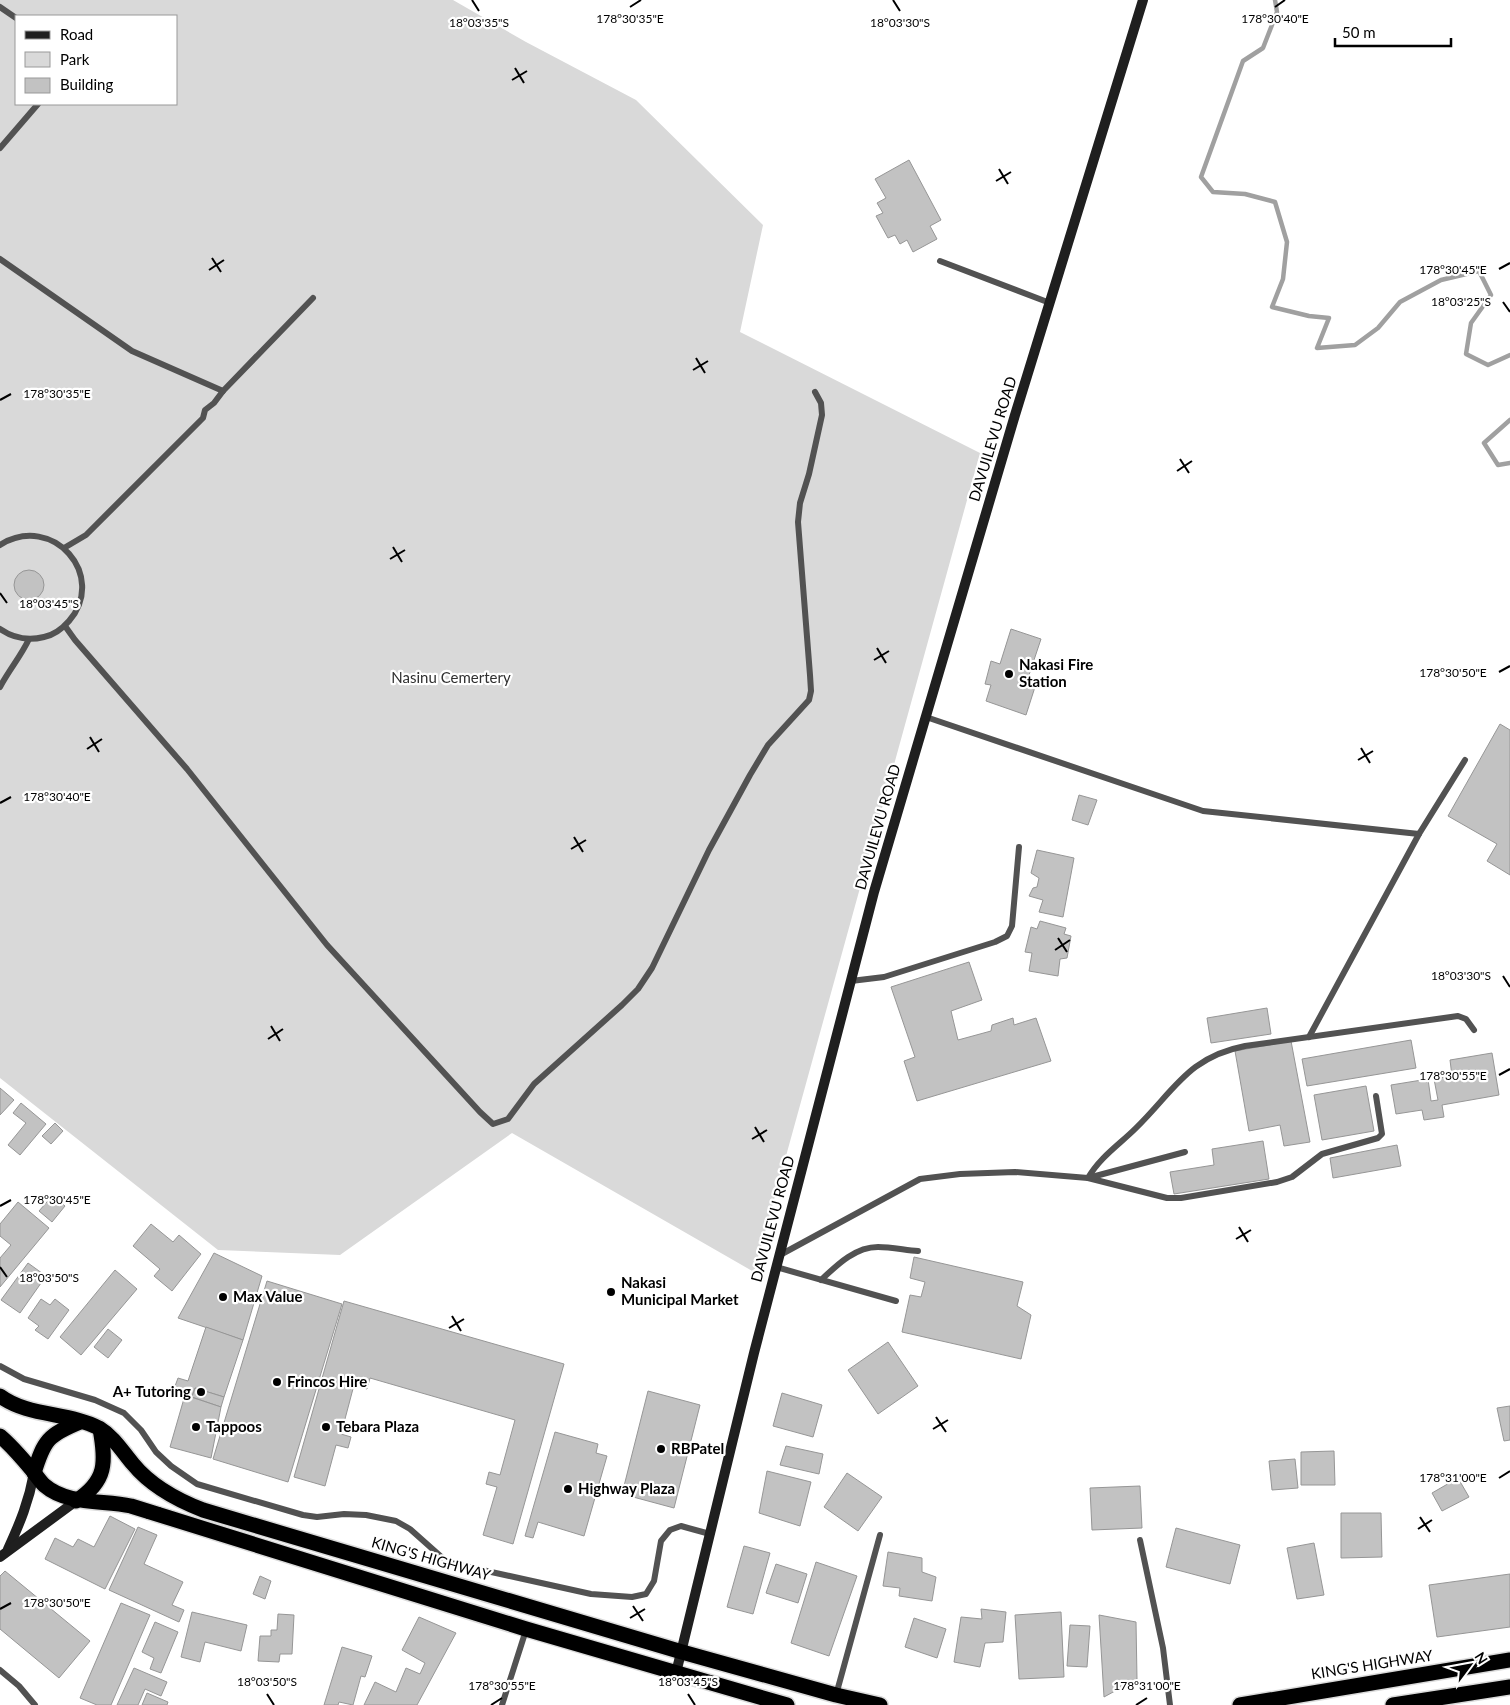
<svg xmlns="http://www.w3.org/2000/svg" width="1510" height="1705" font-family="Lato,sans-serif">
<rect width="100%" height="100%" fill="#fff"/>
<path fill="#d9d9d9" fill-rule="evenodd" d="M0,0H453L526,42L636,100L763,225L740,332L980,453L754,1272L512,1133L340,1255L218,1250L0,1078ZM16,16H176V104H16Z"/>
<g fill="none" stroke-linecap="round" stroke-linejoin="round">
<g stroke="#a0a0a0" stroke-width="4.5">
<polyline points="1275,0 1277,12 1263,48 1243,61 1201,177 1213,192 1245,194 1275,202 1287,242 1283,279 1272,307 1309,316 1329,318 1317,348 1355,345 1378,328 1400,302 1441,280 1479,271 1491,295 1471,323 1466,354 1488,365 1510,355"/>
<polyline points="1510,420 1484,443 1498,465 1510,463"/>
</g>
</g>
<g fill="#c2c2c2" stroke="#969696">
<polygon points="909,160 941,220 930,226 937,239 913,252 907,240 900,244 895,235 888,238 876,216 883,213 877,203 886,198 875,179"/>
<circle cx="29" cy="585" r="15"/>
<polygon points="1011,629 1041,639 1026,684 1035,687 1026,715 986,701 991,685 985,684 991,661 1000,664"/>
<polygon points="1500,724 1510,730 1510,875 1487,861 1497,844 1448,816"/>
<polygon points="1079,795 1097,800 1088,825 1072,820"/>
<polygon points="1037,850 1074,858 1063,917 1039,912 1043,900 1029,896 1033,888 1037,887 1039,878 1031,873"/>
<polygon points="1040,921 1066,928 1064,934 1071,936 1067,958 1060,959 1058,976 1029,971 1032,953 1025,952 1031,927 1037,929"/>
<polygon points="969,962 982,1000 951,1011 958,1040 991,1031 992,1025 1013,1018 1014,1025 1036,1018 1051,1061 917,1101 904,1061 915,1057 891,987"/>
<polygon points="1267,1008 1271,1034 1211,1043 1207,1018"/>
<polygon points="1411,1040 1416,1068 1307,1086 1302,1059"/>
<polygon points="1291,1041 1310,1142 1284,1146 1280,1125 1249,1131 1235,1051"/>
<polygon points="1492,1053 1499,1095 1442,1105 1444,1117 1424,1120 1422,1110 1396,1114 1391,1085 1428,1079 1431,1101 1438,1100 1434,1079 1452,1076 1450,1060"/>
<polygon points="1366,1086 1374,1131 1322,1140 1314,1095"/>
<polygon points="0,1088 14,1100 0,1115"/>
<polygon points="21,1103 46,1124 20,1155 8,1145 26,1123 13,1113"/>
<polygon points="55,1123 63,1131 51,1144 42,1136"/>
<polygon points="1263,1141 1269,1179 1174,1194 1170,1172 1214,1165 1212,1149"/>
<polygon points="1397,1145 1401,1166 1333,1178 1330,1158"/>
<polygon points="53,1195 65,1206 52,1222 39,1211"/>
<polygon points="18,1202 49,1228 0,1287 0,1258 11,1245 0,1236 0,1224"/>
<polygon points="151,1224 173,1242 179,1235 201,1254 172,1291 154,1276 160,1269 133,1246"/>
<polygon points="214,1253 262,1276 243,1340 178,1318"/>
<polygon points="914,1257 1023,1282 1017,1306 1031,1315 1021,1359 902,1332 910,1295 921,1297 925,1282 910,1278"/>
<polygon points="28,1263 46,1276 20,1313 1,1300"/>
<polygon points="115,1270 137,1289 81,1355 60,1337"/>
<polygon points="267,1281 342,1304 288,1482 213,1459"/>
<polygon points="41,1299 50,1305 55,1299 69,1310 48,1339 35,1330 39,1326 28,1318"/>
<polygon points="344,1301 564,1364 513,1544 483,1535 497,1487 486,1484 489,1472 500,1475 515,1420 370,1378 367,1389 354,1385 341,1434 351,1437 348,1448 336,1445 325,1486 294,1477"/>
<polygon points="206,1327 243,1340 224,1397 195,1388 192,1397 185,1395 185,1393 174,1389 178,1378 188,1381"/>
<polygon points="108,1329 122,1340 108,1358 94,1347"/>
<polygon points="888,1342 918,1386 878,1414 848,1370"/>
<polygon points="195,1388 224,1397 221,1407 192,1397"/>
<polygon points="648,1391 700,1405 674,1508 622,1494"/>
<polygon points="782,1393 822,1405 813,1437 773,1426"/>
<polygon points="185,1395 221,1407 211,1458 170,1447"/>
<polygon points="1510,1406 1510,1440 1504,1441 1497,1408"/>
<polygon points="555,1432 598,1444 596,1453 607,1456 584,1536 538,1522 533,1538 525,1536"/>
<polygon points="786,1446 823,1454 819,1474 780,1465"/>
<polygon points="1334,1451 1335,1485 1301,1485 1301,1452"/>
<polygon points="1295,1459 1298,1488 1272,1490 1269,1461"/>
<polygon points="767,1471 811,1482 800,1526 759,1513"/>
<polygon points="847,1473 882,1497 858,1531 824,1507"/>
<polygon points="1458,1478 1469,1497 1442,1511 1432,1493"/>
<polygon points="1140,1486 1142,1528 1092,1530 1090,1488"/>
<polygon points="1341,1513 1381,1513 1382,1557 1341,1558"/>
<polygon points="110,1516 135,1529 105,1589 45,1559 55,1538 73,1547 78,1539 94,1547"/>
<polygon points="138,1527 157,1535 144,1564 183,1582 172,1605 184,1610 179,1622 109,1590"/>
<polygon points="1176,1528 1240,1545 1230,1584 1166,1567"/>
<polygon points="1314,1543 1324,1595 1297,1599 1287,1548"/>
<polygon points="744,1546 770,1553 753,1614 727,1607"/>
<polygon points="888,1552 922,1558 922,1572 936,1577 932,1601 899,1596 900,1588 883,1586"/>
<polygon points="816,1562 857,1576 829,1656 791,1643"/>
<polygon points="776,1564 807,1574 798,1603 766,1593"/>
<polygon points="5,1571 90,1641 59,1678 0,1629 0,1576"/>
<polygon points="1510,1574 1510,1627 1437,1637 1429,1585"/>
<polygon points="260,1576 271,1581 265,1599 253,1594"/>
<polygon points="121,1603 150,1615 111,1705 97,1705 80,1698"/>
<polygon points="981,1609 1006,1612 1003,1642 985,1643 980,1667 954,1662 961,1617 982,1619"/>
<polygon points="192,1612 247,1625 241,1651 205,1642 200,1662 181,1657"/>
<polygon points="1061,1612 1064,1677 1019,1679 1015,1615"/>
<polygon points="278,1614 294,1615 292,1654 280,1654 279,1662 258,1661 260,1636 271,1636 271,1630 277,1630"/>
<polygon points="1099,1615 1136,1622 1137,1679 1104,1697"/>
<polygon points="419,1617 456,1633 417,1705 364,1705 375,1682 396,1692 406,1668 420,1674 425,1663 402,1650"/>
<polygon points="914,1618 946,1629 937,1658 905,1647"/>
<polygon points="155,1622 178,1632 161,1673 150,1669 154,1658 142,1652"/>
<polygon points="1070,1625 1090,1626 1087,1667 1067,1666"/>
<polygon points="342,1647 372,1656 365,1677 361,1676 353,1705 339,1702 338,1705 324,1705"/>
<polygon points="134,1668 167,1682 161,1696 145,1689 138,1705 117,1705"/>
<polygon points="147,1693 168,1702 167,1705 142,1705"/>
</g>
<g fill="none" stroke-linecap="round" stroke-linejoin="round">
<defs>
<g id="highway">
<path d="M0,1396C28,1417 69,1412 99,1428C114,1437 122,1451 133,1464C151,1486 177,1500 203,1510L682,1652L836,1695L880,1705"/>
<path d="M0,1436C12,1446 22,1458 32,1470C36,1475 40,1481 44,1485C67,1505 102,1500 131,1506L526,1629L787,1705"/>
<path d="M34,1473C44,1440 48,1435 80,1422"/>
<path d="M76,1501C107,1481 106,1462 100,1429"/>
<polyline points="1240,1705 1510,1660"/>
<polyline points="1393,1705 1510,1687"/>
</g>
</defs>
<use href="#highway" stroke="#dbdbdb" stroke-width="18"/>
<g stroke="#525252" stroke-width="6">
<polyline points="0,7 16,18"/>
<polyline points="0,148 38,104"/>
<polyline points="0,259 132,351 223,391"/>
<polyline points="940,261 1050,303"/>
<path d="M0,545C53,512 108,576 69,621C62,629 54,635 44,637C28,641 13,638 0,629"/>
<polyline points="64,548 86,535 203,418 205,410 214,403 223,391 313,298"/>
<polyline points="65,626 75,640 187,769 327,945 480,1112 493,1124 508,1119 534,1084 622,1005 638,989 652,968 709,850 750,775 768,745 809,700 811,691 810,675 798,522 800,503 809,474 822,415 821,403 815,392"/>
<path d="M0,687C9,670 21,656 29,639"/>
<polyline points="926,717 1203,811 1419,834 1465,760"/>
<polyline points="851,981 884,977 995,942 1007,936 1012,926 1019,847"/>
<polyline points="1309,1037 1419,834"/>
<path d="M1376,1096L1382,1134L1378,1138L1322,1154L1292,1177L1277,1182L1181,1198H1167L1088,1178C1100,1157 1120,1144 1136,1128C1174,1091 1188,1057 1245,1046L1458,1016L1466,1019L1474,1030"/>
<polyline points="780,1255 920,1179 960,1174 1015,1172 1088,1178 1185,1152"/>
<polyline points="776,1267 896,1301"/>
<path d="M821,1280C837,1265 855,1247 878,1247C891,1247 905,1250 918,1251"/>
<polyline points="0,1366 24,1379 95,1400 124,1413 141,1430 156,1452 171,1466 197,1484 303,1515 317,1517 344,1514 366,1515 396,1521 410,1529 446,1561 455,1564 591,1594 632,1597 646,1594 654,1581 661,1541 670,1530 681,1526 710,1534"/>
<polyline points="1140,1540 1163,1648 1170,1705"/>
<polyline points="0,1670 19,1686 35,1705"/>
<polyline points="836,1695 880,1535"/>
<polyline points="502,1705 526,1630"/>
</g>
<g stroke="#1f1f1f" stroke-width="10">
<path d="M8,1549C20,1523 29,1501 34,1473"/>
<polyline points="0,1557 76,1501"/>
<polyline points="676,1673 754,1353 874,892 1015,415 1143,0"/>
</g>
<use href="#highway" stroke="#000" stroke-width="15"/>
</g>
<path fill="none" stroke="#000" stroke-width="2" d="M472,0L479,11M893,0L900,11M630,7L641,0M1275,7L1285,0M515,68L524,83M512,80L527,71M999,169L1008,184M996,181L1011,172M212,258L221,272M1499,269L1510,263M209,270L224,260M1503,302L1510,312M696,358L705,373M693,370L708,361M0,400L11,394M1180,459L1189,473M1177,471L1192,461M393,547L402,562M390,559L405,550M0,593L7,603M877,648L886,663M874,660L889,651M1499,672L1510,666M90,737L99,752M1361,748L1370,763M87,749L102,739M1358,760L1373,751M0,803L11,797M574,837L583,852M571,849L586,840M1058,938L1067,952M1055,950L1070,940M1503,976L1510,987M271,1026L280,1041M268,1039L283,1029M1499,1075L1510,1069M755,1127L764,1142M752,1139L767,1130M0,1206L11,1200M1239,1227L1248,1242M1236,1239L1251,1230M0,1267L7,1277M452,1316L461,1331M449,1328L464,1319M936,1417L946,1432M933,1429L948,1420M1499,1478L1510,1471M149,1506L158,1520M1420,1517L1430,1532M146,1518L161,1508M1418,1529L1432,1520M633,1606L643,1621M0,1609L11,1603M630,1618L645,1609M267,1694L274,1705M688,1694L695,1705M491,1705L502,1698M1136,1705L1147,1698"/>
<g fill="#000" stroke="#fff" stroke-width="2">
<circle cx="1009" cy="674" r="5"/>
<circle cx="611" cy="1292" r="5"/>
<circle cx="223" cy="1297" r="5"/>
<circle cx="277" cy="1382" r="5"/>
<circle cx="201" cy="1392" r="5"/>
<circle cx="196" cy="1427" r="5"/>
<circle cx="326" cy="1427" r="5"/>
<circle cx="661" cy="1449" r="5"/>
<circle cx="568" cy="1489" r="5"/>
</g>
<g text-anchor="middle" stroke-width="4.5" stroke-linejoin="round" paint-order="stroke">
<g font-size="15" fill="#000" stroke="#fff">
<text transform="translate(993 439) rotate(-73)" y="5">DAVUILEVU ROAD</text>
<text transform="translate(878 827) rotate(-74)" y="5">DAVUILEVU ROAD</text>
<text transform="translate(773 1219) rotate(-75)" y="5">DAVUILEVU ROAD</text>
<text transform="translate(431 1559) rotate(16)" y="5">KING'S HIGHWAY</text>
<text transform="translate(1372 1665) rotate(-9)" y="5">KING'S HIGHWAY</text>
</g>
<g font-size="15" font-weight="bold" fill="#000" stroke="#fff" text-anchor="start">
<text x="1019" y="670">Nakasi Fire<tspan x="1019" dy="17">Station</tspan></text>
<text x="621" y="1288">Nakasi<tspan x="621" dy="17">Municipal Market</tspan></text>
<text x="233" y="1302">Max Value</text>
<text x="287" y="1387">Frincos Hire</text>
<text x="191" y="1397" text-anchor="end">A+ Tutoring</text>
<text x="206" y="1432">Tappoos</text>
<text x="336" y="1432">Tebara Plaza</text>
<text x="671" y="1454">RBPatel</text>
<text x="578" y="1494">Highway Plaza</text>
</g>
<g font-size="15" fill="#303030" stroke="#fff">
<text x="451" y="683">Nasinu Cemertery</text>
</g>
</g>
<g font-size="12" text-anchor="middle" fill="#000" stroke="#fff" stroke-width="4.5" stroke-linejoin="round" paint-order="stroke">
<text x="630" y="23">178°30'35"E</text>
<text x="1275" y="23">178°30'40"E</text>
<text x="479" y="27">18°03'35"S</text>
<text x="900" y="27">18°03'30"S</text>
<text x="1453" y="274">178°30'45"E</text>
<text x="1461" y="306">18°03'25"S</text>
<text x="57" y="398">178°30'35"E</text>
<text x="49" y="608">18°03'45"S</text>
<text x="1453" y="677">178°30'50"E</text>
<text x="57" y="801">178°30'40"E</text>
<text x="1461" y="980">18°03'30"S</text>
<text x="1453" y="1080">178°30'55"E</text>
<text x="57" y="1204">178°30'45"E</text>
<text x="49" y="1282">18°03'50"S</text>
<text x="1453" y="1482">178°31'00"E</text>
<text x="57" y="1607">178°30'50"E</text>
<text x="267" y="1686">18°03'50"S</text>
<text x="688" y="1686">18°03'45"S</text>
<text x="502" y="1690">178°30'55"E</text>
<text x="1147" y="1690">178°31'00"E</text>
</g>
<rect x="15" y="15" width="162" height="90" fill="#ffffff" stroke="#999999"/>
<rect x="25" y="31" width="25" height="8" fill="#1f1f1f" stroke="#999999"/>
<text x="60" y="40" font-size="15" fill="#000000">Road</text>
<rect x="25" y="52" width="25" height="15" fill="#d9d9d9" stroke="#999999"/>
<text x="60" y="65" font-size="15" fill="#000000">Park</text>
<rect x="25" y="78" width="25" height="15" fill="#c2c2c2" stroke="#999999"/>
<text x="60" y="90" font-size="15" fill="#000000">Building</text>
<g transform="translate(1470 1665) rotate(58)" stroke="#ffffff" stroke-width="4" paint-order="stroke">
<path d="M0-4L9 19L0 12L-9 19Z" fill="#000000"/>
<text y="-8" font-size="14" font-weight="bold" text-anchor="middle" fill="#000000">N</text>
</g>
<path d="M1335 38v8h116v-8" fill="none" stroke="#000000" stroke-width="2.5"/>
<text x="1342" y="38" font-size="15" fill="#000000" stroke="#ffffff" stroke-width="4" paint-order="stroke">50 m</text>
</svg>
